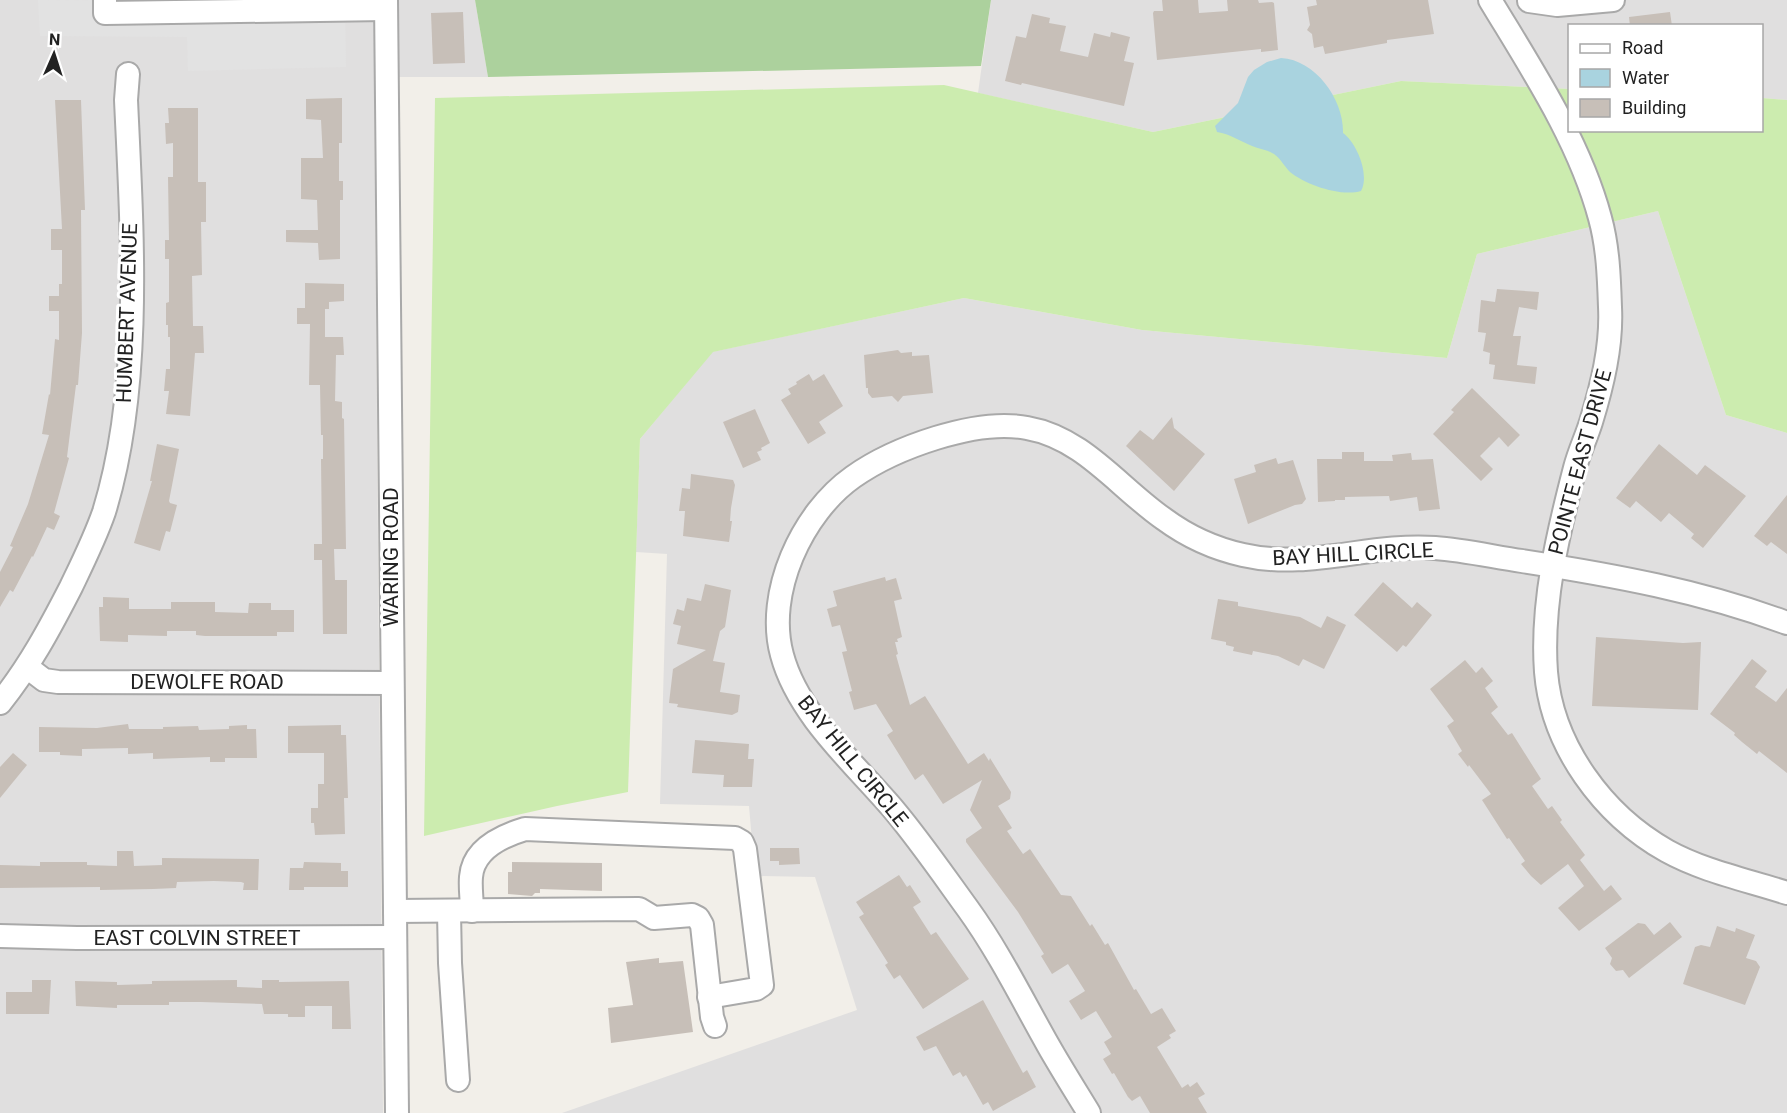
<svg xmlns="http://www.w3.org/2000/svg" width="1787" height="1113" font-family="Roboto,sans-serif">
<rect width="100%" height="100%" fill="#f2efe9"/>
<g fill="#e0dfdf">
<polygon points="0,0 475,0 488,77 374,77 383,1113 0,1113"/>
<polygon points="991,0 1787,0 1787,100 1762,98 1762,26 1570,26 1569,89 1401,81 1153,132 978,93"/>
<polygon points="1658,211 1726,415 1787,433 1787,1113 562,1113 857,1010 815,877 755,876 749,806 660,804 667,554 636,552 640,439 712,352 964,298 1142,330 1447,358 1477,254"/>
</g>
<polygon fill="#ccecaf" points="1401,81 1569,89 1570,130 1762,130 1762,98 1787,100 1787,433 1726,415 1658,211 1477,254 1447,358 1142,330 964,298 713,352 640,439 628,792 557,806 424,836 435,98 944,85 1153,132"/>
<polygon fill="#acd19d" points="475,0 991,0 981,66 488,77"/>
<polygon fill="#e2e2e2" points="38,0 345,1 346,67 188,71 187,37 40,36"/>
<path fill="#a9d3df" d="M1281,58C1316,60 1344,100 1343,133C1357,143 1370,175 1361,191C1341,197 1306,185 1290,172C1284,166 1281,159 1274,154C1268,150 1259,149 1252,146C1240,141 1230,134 1217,132L1215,126L1238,103L1248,77L1254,70L1267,62Z"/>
<g fill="#c7bfb8">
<polygon points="1162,0 1198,0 1199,13 1228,11 1227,0 1258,0 1259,3 1272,2 1274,3 1278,50 1261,52 1261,49 1157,60 1153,13 1154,11 1163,11"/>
<polygon points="1316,0 1428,0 1434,34 1387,40 1387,43 1325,54 1323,46 1314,48 1312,34 1307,30 1310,25 1307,7 1317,5"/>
<polygon points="463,12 465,63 433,64 431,13"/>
<polygon points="1670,12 1672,26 1630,26 1629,17"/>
<polygon points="1032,14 1050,18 1049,23 1066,26 1060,51 1088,57 1094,33 1110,37 1111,32 1130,37 1124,61 1134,63 1124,106 1022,83 1021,85 1005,81 1016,36 1026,38"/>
<polygon points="342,98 342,143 339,143 339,181 343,181 343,200 340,200 340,259 319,260 318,243 286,242 286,230 318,230 317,200 301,199 301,158 323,158 321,120 306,119 306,99"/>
<polygon points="55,100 81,100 85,210 81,210 82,333 78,385 76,385 67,457 69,458 54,513 60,516 54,530 47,527 33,557 32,556 13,592 10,590 0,607 0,572 13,547 10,546 28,504 49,435 42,434 49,394 50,395 55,339 59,340 59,311 49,311 49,296 59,296 59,284 62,284 62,250 51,250 51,229 62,229"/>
<polygon points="168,108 198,108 198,182 206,182 206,222 201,222 202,275 192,276 193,326 203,326 204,353 195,353 190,416 166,414 169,391 164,391 166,369 170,369 170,337 168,337 168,325 166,325 166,303 169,302 169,259 165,259 165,240 169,240 168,177 173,177 173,143 166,144 165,123 169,123"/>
<polygon points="305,283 344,284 344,301 329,302 329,309 325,309 325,337 343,337 344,355 336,355 335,401 342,402 342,418 344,419 346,549 334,549 335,580 347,580 347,634 323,634 322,560 314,560 314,544 322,544 321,459 323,459 323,435 321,435 320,385 309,385 310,324 297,324 297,308 305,308"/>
<polygon points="1497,289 1539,292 1537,310 1519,307 1513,336 1521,336 1517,365 1537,367 1535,384 1493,379 1495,365 1489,364 1490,353 1483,351 1486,333 1478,332 1481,300 1495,302"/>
<polygon points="898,350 901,353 912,352 912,356 929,355 933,393 903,396 898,402 892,396 872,398 868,393 868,388 866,388 864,355"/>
<polygon points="809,374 813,381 824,374 843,406 819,422 826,433 808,444 781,400 791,394 788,389 797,384 796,382"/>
<polygon points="1472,388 1520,435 1508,447 1499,437 1480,456 1493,469 1481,481 1433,434 1454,412 1451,410"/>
<polygon points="755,409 770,443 761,448 762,450 757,452 761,460 743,468 723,422"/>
<polygon points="1172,417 1174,428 1205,454 1174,491 1126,446 1140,430 1153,440"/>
<polygon points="157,444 179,449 169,501 170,503 177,505 170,532 166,531 160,551 134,543 152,481 150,481"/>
<polygon points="1659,444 1697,475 1705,465 1746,496 1703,548 1691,538 1694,534 1669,513 1661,522 1636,501 1630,508 1616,498"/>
<polygon points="1342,452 1364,452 1364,461 1393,461 1392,455 1411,453 1412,460 1433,459 1440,509 1419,511 1417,497 1390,501 1389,496 1345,497 1345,500 1335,500 1335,501 1318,502 1317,459 1342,459"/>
<polygon points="1276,458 1278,464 1293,460 1306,499 1302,504 1295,505 1248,524 1234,479 1256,472 1254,465"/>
<polygon points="691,474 733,480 735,485 731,508 730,521 732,521 729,542 683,536 685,511 679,511 682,488 690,489"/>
<polygon points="1787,495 1787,554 1771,542 1767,546 1754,536"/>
<polygon points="885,577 886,581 896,578 902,599 894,601 902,637 897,639 898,642 895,642 898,654 896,655 910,705 925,696 968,764 984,753 989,761 990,758 1011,792 1010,799 998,806 1012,828 1007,831 1023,854 1030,849 1061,895 1071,896 1090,926 1092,924 1105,945 1108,943 1134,990 1136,989 1151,1014 1162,1008 1176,1031 1169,1035 1171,1038 1157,1047 1182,1088 1188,1084 1190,1087 1197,1082 1205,1094 1198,1098 1207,1113 1150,1113 1140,1096 1132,1101 1128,1097 1114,1073 1112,1074 1103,1059 1111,1054 1104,1042 1112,1037 1096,1011 1081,1020 1069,1001 1085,991 1068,964 1052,974 1041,956 1044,954 1018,912 966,842 966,839 982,828 970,810 982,780 943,804 923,774 915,780 887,735 893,731 876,704 854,710 849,692 852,691 842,652 847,651 840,625 832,627 827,609 837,606 833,591"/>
<polygon points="1383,582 1412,608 1417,602 1432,615 1406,647 1403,645 1397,652 1354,615"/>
<polygon points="705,584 731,590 725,627 720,631 713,661 725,663 720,692 740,695 738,712 732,715 677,707 678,704 669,703 673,669 706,650 677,644 681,626 673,624 677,609 684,611 687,598 701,601"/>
<polygon points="103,597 129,598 129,609 171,609 171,602 215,602 215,612 248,613 249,603 271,603 271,610 294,610 294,632 277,632 277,636 205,636 196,635 196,631 167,631 167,636 128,635 128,642 100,641 99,607 103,607"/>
<polygon points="1218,599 1238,602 1238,606 1300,617 1321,628 1327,616 1346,625 1324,669 1303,659 1299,666 1278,656 1253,651 1252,655 1233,651 1234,647 1226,645 1226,642 1211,639"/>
<polygon points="1596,637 1683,643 1701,642 1698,710 1592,706"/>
<polygon points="1752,659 1767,671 1755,687 1776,702 1787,688 1787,773 1759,751 1757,754 1742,742 1734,735 1735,733 1710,714"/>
<polygon points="1465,660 1476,673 1482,667 1493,681 1485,688 1498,707 1491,713 1508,735 1512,733 1541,779 1532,786 1548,809 1552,806 1562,820 1560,822 1585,855 1580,860 1604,891 1611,885 1622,899 1579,931 1558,908 1584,886 1568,864 1541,885 1531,876 1521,864 1525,861 1509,838 1507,839 1482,800 1491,794 1469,765 1468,767 1458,754 1462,751 1447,726 1454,721 1430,689"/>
<polygon points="128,724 129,729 163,729 163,727 198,726 199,730 229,729 229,726 247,725 247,729 256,729 257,758 225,758 225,762 210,762 210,757 153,759 153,753 128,754 128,748 82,749 82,756 60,755 60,752 39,752 39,727 97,728"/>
<polygon points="341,725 341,735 346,735 348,798 344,798 345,834 315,835 314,823 311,823 311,808 318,808 318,784 324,784 324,753 288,753 288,726"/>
<polygon points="695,740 749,744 748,759 754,759 752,787 723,787 724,775 692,773"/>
<polygon points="13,753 27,765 0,798 0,767"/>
<polygon points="770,848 799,848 800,864 779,865 779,861 770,861"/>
<polygon points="117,851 133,851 134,866 162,865 162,858 259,859 258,890 243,890 244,883 241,882 214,881 177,882 176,888 153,889 100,890 100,887 0,888 0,865 40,866 40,862 87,862 87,865 117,866"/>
<polygon points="304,862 341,863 341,871 348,871 348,887 304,887 304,890 289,890 290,868 303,868"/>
<polygon points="512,862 602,863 602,891 540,889 540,893 535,893 532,896 508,894 508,872 512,872"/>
<polygon points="899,875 907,887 910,885 921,902 913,907 931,935 936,932 969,979 923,1009 900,975 894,979 885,965 888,963 859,917 864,914 856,902"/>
<polygon points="1670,922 1682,937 1629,978 1623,970 1616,971 1610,964 1612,958 1605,948 1638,923 1645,924 1654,935"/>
<polygon points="1717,926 1735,932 1736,928 1755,935 1746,958 1756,961 1760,967 1745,1005 1683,984 1695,947 1701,945 1710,947"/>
<polygon points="659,958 659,963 683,961 693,1032 611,1043 608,1008 633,1005 626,962"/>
<polygon points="32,980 51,980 49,1014 6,1014 6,992 32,992"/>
<polygon points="237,980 237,987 262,988 262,980 279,980 279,982 349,981 351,1029 332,1029 332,1006 305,1006 305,1017 288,1017 288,1014 264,1014 262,1004 201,1002 169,1002 169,1005 117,1005 117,1008 76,1006 75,981 117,982 117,985 152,984 152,981"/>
<polygon points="983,1000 1023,1073 1027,1070 1036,1087 993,1111 988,1102 983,1105 966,1075 963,1077 960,1072 953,1076 936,1046 924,1051 916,1037"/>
</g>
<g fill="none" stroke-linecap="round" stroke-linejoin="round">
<defs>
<g id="minor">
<polyline points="105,0 105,13 386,9"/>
<polyline points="386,0 397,1113"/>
<path d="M1490,0C1531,68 1579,140 1600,218C1608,247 1609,277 1610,307C1612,346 1602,386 1591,422C1586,438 1579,452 1575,468C1558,533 1541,604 1546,672C1552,746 1603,815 1667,851C1703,871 1747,880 1787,893"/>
<polyline points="1529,1 1557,5 1613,0"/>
<polyline points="27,667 44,680 58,682 392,683"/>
<path d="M0,703C29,667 50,628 71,587C83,562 95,538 104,512C143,386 132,231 126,100L128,74"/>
<polyline points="395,911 639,909 654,918 692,915 698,918 702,925 712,1017 715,1026"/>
<path d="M472,911C472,900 470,888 471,877C473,849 502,836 525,829L735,838L742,842L745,849L762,985L756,989L709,997"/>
<polyline points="449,912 450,963 458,1080"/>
<polyline points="0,936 77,938 395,937"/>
<path d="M1089,1113C1075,1090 1061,1068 1048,1045C1022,999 999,952 968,909C944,876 920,841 894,810C855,764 798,715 782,655C765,593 802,513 853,477C894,448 976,418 1027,428C1084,438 1118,487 1164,519C1187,536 1216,549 1243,555C1308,570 1370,543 1435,548C1464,550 1494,557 1522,561C1613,575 1701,591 1787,623"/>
</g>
</defs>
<use href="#minor" stroke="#a9a9a9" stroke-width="26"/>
<use href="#minor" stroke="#fff" stroke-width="22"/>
</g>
<g text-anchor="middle" stroke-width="6" stroke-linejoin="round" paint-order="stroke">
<g font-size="21" fill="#222" stroke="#fff">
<text transform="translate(127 313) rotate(-88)" y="7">HUMBERT AVENUE</text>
<text transform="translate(1580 462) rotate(-75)" y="7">POINTE EAST DRIVE</text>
<text transform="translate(1353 554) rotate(-3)" y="7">BAY HILL CIRCLE</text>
<text transform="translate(391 557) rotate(-90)" y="7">WARING ROAD</text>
<text x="207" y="689">DEWOLFE ROAD</text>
<text transform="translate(853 761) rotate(51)" y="7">BAY HILL CIRCLE</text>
<text x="197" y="945">EAST COLVIN STREET</text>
</g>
</g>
<rect x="1568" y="24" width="195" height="108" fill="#ffffff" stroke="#a7a7a7" stroke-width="1.5"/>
<rect x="1580" y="44" width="30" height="9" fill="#ffffff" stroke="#a7a7a7" stroke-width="1.5"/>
<text x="1622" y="54" font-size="18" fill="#222222">Road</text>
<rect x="1580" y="69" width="30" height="18" fill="#a9d3df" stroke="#a7a7a7" stroke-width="1.5"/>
<text x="1622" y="84" font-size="18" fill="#222222">Water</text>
<rect x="1580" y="99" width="30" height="18" fill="#c7bfb8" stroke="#a7a7a7" stroke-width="1.5"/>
<text x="1622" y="114" font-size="18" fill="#222222">Building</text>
<g transform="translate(54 54) rotate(3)" stroke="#ffffff" stroke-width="4.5" paint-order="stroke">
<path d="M0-4.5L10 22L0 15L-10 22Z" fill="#222222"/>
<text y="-9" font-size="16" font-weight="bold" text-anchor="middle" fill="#222222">N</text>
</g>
</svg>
